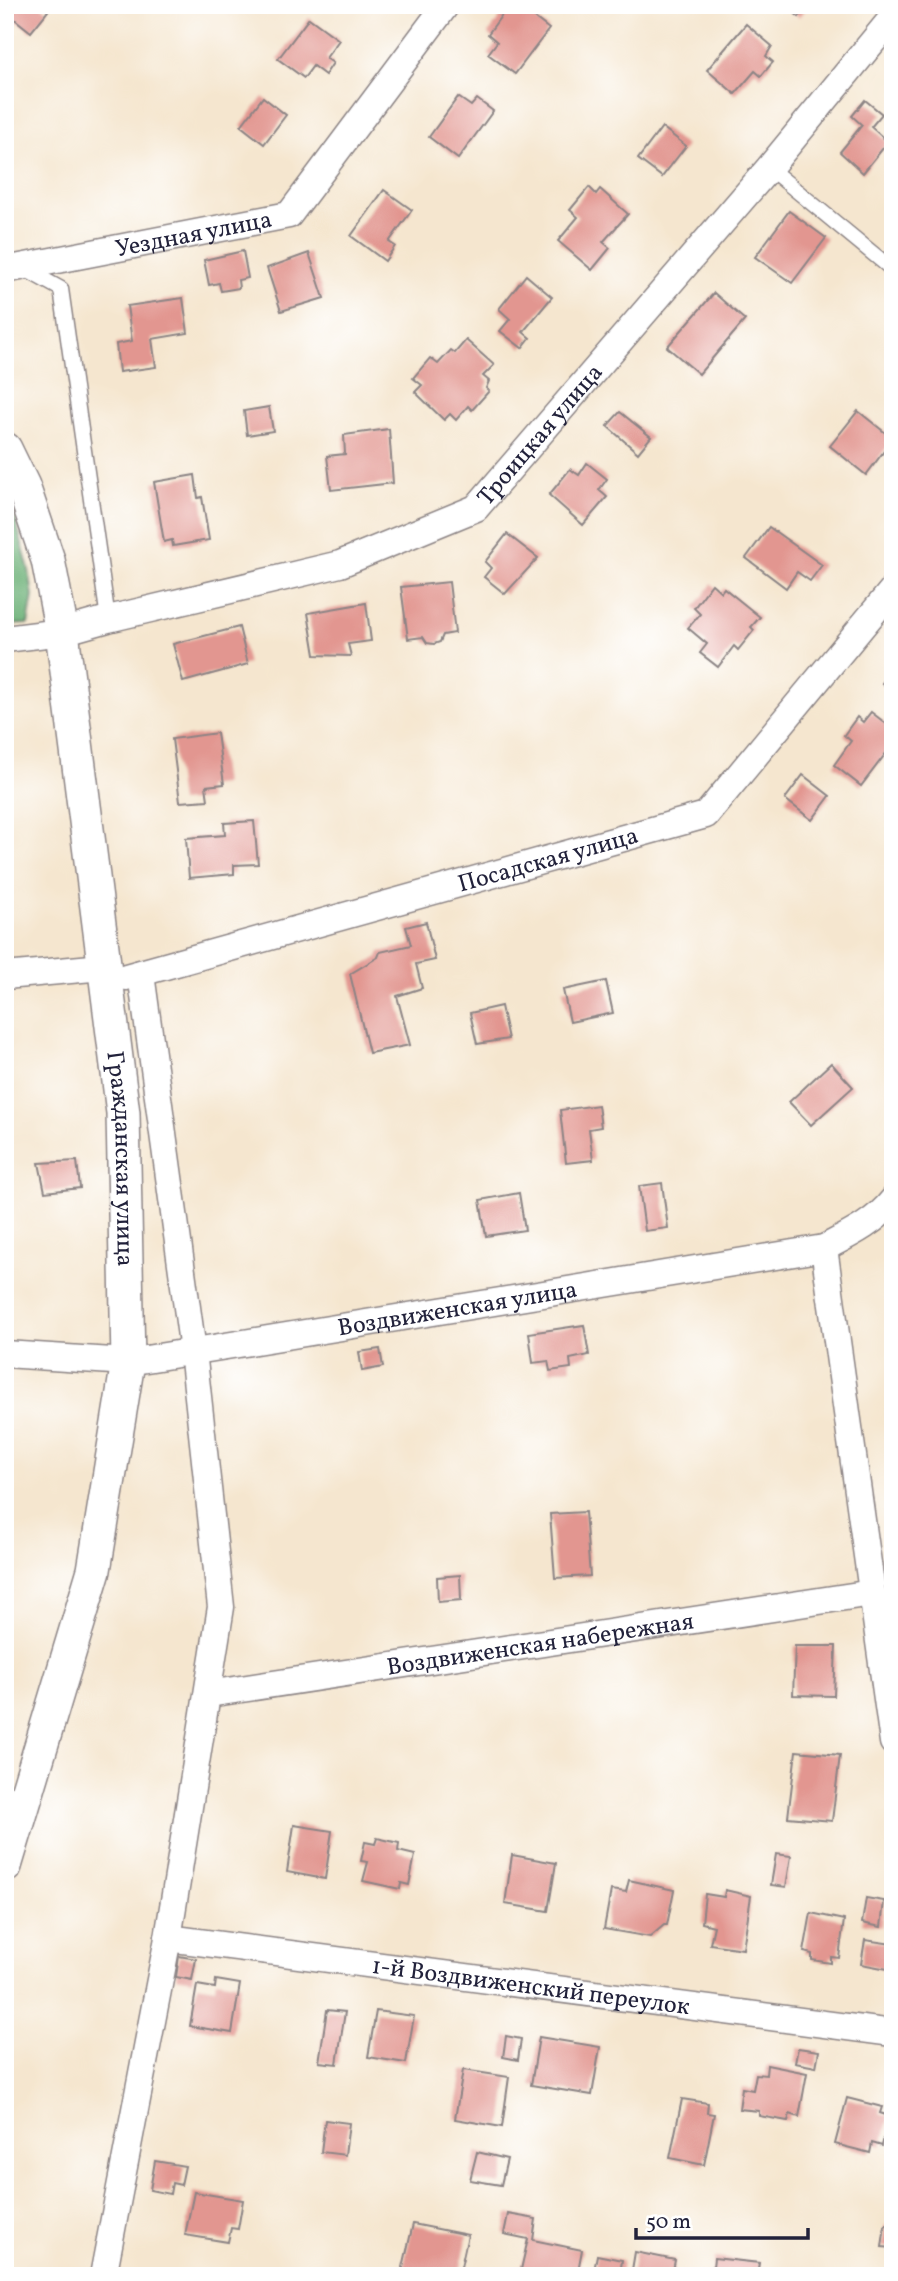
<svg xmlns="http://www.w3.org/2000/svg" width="898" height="2281" font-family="Vollkorn,serif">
<rect width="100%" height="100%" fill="#fff"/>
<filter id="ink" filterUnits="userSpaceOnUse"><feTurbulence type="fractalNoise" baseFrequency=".0143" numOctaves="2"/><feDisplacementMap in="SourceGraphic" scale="14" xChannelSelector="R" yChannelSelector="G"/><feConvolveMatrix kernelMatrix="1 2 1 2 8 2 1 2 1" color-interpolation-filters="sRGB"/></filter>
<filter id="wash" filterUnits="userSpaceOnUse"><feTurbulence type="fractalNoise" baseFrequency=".00686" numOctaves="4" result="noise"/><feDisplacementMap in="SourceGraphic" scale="28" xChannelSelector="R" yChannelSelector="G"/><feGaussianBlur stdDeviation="1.57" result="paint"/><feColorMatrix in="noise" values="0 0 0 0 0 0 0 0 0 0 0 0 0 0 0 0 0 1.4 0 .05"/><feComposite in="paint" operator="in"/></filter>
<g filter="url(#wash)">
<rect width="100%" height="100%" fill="#f5e6cf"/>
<polygon fill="#6bb076" stroke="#466958" stroke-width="2" points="5,492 13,511 29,570 33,596 28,624 5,625"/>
<g id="blocks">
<g fill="#e29690">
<polygon points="5,5 40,5 48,11 31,32 12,17 8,22 5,20"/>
<polygon points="509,5 518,5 549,29 515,74 488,54 497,42 488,34"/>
<polygon points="785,5 808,5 799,17"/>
<polygon points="309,18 339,40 326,58 333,63 325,75 313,66 304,78 278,59"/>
<polygon points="746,24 772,46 766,56 773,62 761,76 755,71 735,94 707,70"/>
<polygon points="263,97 286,115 264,144 241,126"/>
<polygon points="458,97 471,106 477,99 493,111 458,159 429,137"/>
<polygon points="865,100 882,114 871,127 888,142 863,173 840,152 862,125 852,116"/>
<polygon points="662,127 686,146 662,177 638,159"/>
<polygon points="589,187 596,194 600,189 628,214 603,242 610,248 592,270 558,241 578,217 570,210"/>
<polygon points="384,190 412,210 389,242 395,246 385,261 351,236"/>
<polygon points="789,211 826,238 792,283 755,257"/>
<polygon points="243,251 248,278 238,280 239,288 221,291 219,283 209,285 204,260"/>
<polygon points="309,253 324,298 281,311 267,268"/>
<polygon points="526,275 552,297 523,332 530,338 522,348 500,331 510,319 499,309"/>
<polygon points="714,293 745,320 699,374 667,347"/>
<polygon points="183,298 188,333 152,339 156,367 119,372 116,344 132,341 127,306"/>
<polygon points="466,340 494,365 483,376 489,381 486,388 489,391 472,410 468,406 456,420 450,414 444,420 415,392 422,385 413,378 430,358 438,364 451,350 455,353"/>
<polygon points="269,407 273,431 247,435 244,411"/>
<polygon points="858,411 893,439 866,475 830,446"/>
<polygon points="620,412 651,437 638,453 607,426"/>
<polygon points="389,429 393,483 331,490 327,456 345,454 344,435"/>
<polygon points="587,463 607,479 599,490 607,497 583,525 549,495 570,469 579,475"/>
<polygon points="195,475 198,498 202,497 209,540 173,546 172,540 164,542 154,482"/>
<polygon points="769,527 822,565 810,581 797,572 786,588 746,558"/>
<polygon points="507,534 538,558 505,594 484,577 491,568 485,562"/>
<polygon points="449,582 455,633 443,635 440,642 434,644 427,643 423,637 408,639 401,587"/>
<polygon points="712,584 721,592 724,588 760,617 751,627 754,630 738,650 734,646 718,667 700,653 707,644 688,628 700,614 694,608"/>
<polygon points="366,603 371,641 348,644 351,656 315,655 308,613"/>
<polygon points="239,627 248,664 183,682 173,644"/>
<polygon points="893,669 893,692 882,683"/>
<polygon points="871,712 893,729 893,744 861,786 834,765 851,741 844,735 857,717 863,722"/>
<polygon points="217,733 224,784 206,786 208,800 180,802 172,739"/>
<polygon points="803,775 830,796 812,820 785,799"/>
<polygon points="254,821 258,864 234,865 234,874 189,878 186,838 225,835 224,823"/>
<polygon points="426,922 435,960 416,964 422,988 397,996 410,1045 369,1053 350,974 378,957 380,952 411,945 406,927"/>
<polygon points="606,981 613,1013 570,1022 563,990"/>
<polygon points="501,1006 508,1039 477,1044 470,1013"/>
<polygon points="831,1063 853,1087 811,1125 789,1102"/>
<polygon points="598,1105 601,1127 589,1129 593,1160 566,1163 560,1110"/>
<polygon points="77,1161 80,1188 45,1192 39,1163"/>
<polygon points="662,1183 668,1228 645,1231 639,1186"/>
<polygon points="519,1193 525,1230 486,1236 480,1200"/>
<polygon points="584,1325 589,1355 570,1359 571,1368 550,1371 548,1361 533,1363 529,1333"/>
<polygon points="380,1349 383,1367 362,1371 359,1352"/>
<polygon points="585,1512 590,1576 555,1578 550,1514"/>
<polygon points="460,1575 461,1600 438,1602 437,1577"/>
<polygon points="795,1646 836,1646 834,1696 793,1695"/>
<polygon points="796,1751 840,1755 832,1821 788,1817"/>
<polygon points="294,1825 332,1831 325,1879 287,1872"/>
<polygon points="377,1838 399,1843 398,1851 415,1855 409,1885 401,1883 400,1889 363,1881 368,1862 361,1861 365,1842 375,1844"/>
<polygon points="776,1854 791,1856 786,1887 771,1885"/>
<polygon points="512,1855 556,1863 548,1911 505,1904"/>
<polygon points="629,1880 674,1890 667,1925 664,1925 650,1937 604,1929 611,1890 626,1892"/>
<polygon points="725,1890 751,1896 743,1949 710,1944 714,1926 702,1923 705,1894 724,1897"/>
<polygon points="866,1898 884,1901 881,1927 862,1923"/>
<polygon points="811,1913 844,1920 839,1958 831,1957 831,1963 812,1960 812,1954 804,1952"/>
<polygon points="865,1940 893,1944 893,1970 861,1964"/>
<polygon points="179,1956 196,1959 192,1980 176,1977"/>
<polygon points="216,1980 240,1984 232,2033 190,2026 197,1985 215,1988"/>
<polygon points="327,2010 345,2012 337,2064 319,2062"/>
<polygon points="376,2011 414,2016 406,2063 368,2057"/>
<polygon points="506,2036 521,2039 518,2060 503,2057"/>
<polygon points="539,2037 600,2047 592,2095 531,2085"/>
<polygon points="798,2048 819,2051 816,2067 795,2063"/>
<polygon points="767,2065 807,2073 799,2117 790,2114 788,2121 759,2116 759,2111 739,2109 742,2088 753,2090 756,2074 766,2075"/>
<polygon points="463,2070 509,2077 502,2127 455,2119"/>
<polygon points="847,2098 882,2107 880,2113 889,2116 882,2146 872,2143 870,2153 835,2144"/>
<polygon points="682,2099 708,2103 707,2113 714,2114 704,2165 670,2158"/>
<polygon points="325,2120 349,2123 345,2155 321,2152"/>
<polygon points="477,2152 507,2159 501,2185 470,2180"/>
<polygon points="155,2161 185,2166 181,2185 172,2183 170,2194 150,2190"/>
<polygon points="194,2192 243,2200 238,2229 231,2228 228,2242 185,2235"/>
<polygon points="508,2214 536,2219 533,2240 582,2250 577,2276 520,2274 528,2239 504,2234"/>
<polygon points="413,2224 468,2235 461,2267 456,2276 401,2276"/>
<polygon points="885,2225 893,2226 893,2248 882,2247"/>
<polygon points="635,2252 675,2260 672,2276 631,2276"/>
<polygon points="597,2255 622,2260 620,2276 593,2276"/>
<polygon points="714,2258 759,2263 757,2276 712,2276"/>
</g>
</g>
</g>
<g filter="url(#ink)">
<use href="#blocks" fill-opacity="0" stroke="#8c8485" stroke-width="2"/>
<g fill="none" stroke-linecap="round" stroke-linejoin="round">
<defs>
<g id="service">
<polyline points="769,168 893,270"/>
<polyline points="23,268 61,289 108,619"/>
</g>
<g id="minor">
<path id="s1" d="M5,270L289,215L446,5"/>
<path id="s2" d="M5,639L62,632L108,619L340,564L476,508L769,168L893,17"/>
<polyline points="5,976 103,967"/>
<path id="s3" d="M126,977L706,815L893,589"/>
<polyline points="824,1248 893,1742"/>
<path id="s4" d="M5,1354L128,1362L824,1248C849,1235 875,1223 893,1200"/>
<path id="s5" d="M208,1694L872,1593"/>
<path id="s6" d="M168,1938L893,2033"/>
<polyline points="103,2276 168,1938 221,1607 193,1351 141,974"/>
</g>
<g id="tertiary">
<path id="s7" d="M5,449L23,486L48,560L62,632L123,1113L128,1362L94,1570L5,1866"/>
</g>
</defs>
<use href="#service" stroke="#8c8485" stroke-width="17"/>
<use href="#minor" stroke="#8c8485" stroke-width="29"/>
<use href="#tertiary" stroke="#8c8485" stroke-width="36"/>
<use href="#service" stroke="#fff" stroke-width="14"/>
<use href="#minor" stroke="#fff" stroke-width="26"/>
<use href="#tertiary" stroke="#fff" stroke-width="33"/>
</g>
</g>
<g text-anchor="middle" stroke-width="7" stroke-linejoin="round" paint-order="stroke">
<g font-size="24" fill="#22223b" stroke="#fff">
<text dy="8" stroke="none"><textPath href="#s1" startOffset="192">Уездная улица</textPath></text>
<text dy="8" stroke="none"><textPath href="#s2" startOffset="588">Троицкая улица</textPath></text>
<text dy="8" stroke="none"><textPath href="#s3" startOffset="438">Посадская улица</textPath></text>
<text dy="8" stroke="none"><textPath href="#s7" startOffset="723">Гражданская улица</textPath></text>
<text dy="8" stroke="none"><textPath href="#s4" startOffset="457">Воздвиженская улица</textPath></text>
<text dy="8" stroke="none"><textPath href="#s5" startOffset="336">Воздвиженская набережная</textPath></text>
<text dy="8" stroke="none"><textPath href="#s6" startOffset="366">1-й Воздвиженский переулок</textPath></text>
</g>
</g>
<rect width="898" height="2281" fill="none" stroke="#fff" stroke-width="28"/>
<path d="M636 2228v10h172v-10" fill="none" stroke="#22223b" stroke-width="3.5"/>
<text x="646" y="2228" font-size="21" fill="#22223b" stroke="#ffffff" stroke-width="5" paint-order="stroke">50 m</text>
</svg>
